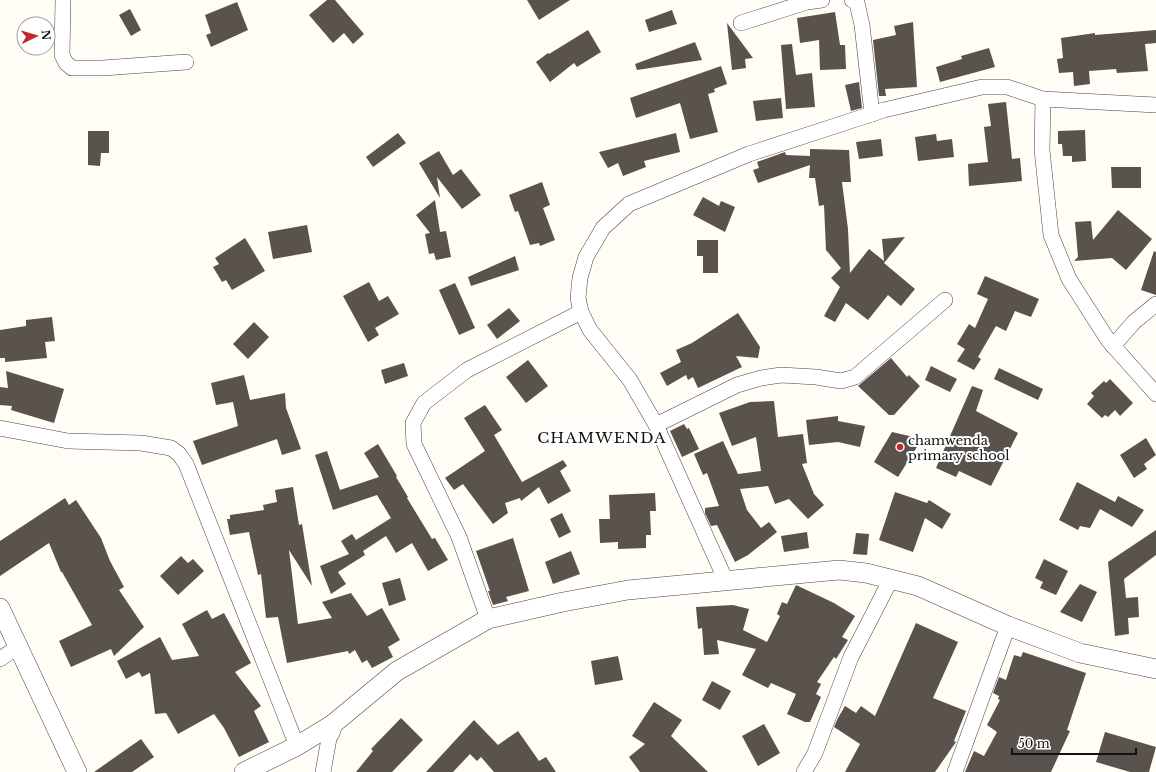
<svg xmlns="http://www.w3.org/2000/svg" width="1156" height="772" font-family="'Libre Baskerville',serif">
<rect width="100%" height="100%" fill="#fffdf5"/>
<g fill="#5a524d">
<polygon points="327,0 335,0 364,34 353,44 344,33 333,43 309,15"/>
<polygon points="527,0 570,0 539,20"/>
<polygon points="237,2 248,30 211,47 206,35 211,33 205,15"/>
<polygon points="130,9 141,30 131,36 119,15"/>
<polygon points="672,10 677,24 649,32 645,20"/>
<polygon points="835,12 840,45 845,45 846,69 820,70 819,40 800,43 797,18"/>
<polygon points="913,22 917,87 885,89 886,96 879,96 873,40 896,35 894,26"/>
<polygon points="727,23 753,58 745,59 746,68 732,70"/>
<polygon points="588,30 601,52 577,67 574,63 550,82 536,62 548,53 549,54"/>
<polygon points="1156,30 1156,43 1145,44 1148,71 1117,73 1116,69 1089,71 1090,84 1074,86 1073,72 1059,73 1057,59 1063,58 1061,38 1095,33 1095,35"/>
<polygon points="695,42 702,60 637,70 635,64"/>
<polygon points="792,44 796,75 812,73 815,107 786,109 781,45"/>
<polygon points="989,48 995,67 940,82 936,67 962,59 961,56"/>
<polygon points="721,66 727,84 714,89 715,92 708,94 718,132 690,139 680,103 636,118 630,98"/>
<polygon points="859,82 862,108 851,111 845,85"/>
<polygon points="781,98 783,118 756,121 753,101"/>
<polygon points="1006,102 1012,159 1020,158 1022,181 969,186 968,164 988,162 984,127 991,126 988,104"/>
<polygon points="1085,130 1086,161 1072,162 1072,156 1063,156 1062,144 1058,144 1058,131"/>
<polygon points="88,131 109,131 109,153 101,153 100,166 88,165"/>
<polygon points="398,133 406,143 373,167 366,157"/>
<polygon points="676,133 680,152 644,161 646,167 623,176 618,163 608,168 599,152"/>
<polygon points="936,134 937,141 952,139 954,157 918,161 915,137"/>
<polygon points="881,139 883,156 859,159 856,142"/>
<polygon points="810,149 849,150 851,182 842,182 848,229 850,273 869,249 884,261 882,239 905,237 884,263 915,289 901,306 888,295 868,320 846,303 835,322 824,316 840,287 831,278 841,268 826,250 824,205 819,206 815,178 809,178 810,165 758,183 753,170 759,168 757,162 785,152 786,155 810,156"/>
<polygon points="439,151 453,175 461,169 481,195 462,209 437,177 440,198 419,163"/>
<polygon points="1111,167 1141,167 1141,188 1112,188"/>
<polygon points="542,182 550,205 543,208 555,240 540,246 539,243 530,245 518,211 515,212 509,195"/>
<polygon points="703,197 719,206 721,201 735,207 725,232 693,215"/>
<polygon points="435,200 440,232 446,231 451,257 436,260 434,253 429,254 425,234 430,233 416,215"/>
<polygon points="1118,210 1152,239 1126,270 1112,258 1074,261 1078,257 1075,222 1091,221 1093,240"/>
<polygon points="307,225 312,252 273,259 268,232"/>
<polygon points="245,238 265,271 232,290 226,280 222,282 213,267 219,264 215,258"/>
<polygon points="697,240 718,240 718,273 703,273 703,256 697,256"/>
<polygon points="1154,251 1156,252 1156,295 1141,290"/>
<polygon points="515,256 519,270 471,286 468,277"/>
<polygon points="985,276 1039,299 1031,317 1015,311 1006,331 996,326 978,357 981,359 974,370 957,361 965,349 957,344 969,324 975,328 988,299 977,294"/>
<polygon points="369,282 379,301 388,296 399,314 375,328 379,335 368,342 343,296"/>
<polygon points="455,283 475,328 459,335 439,290"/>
<polygon points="509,308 520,321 497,339 487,325"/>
<polygon points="738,313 760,347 758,358 736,356 742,367 698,388 693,377 688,380 686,375 667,386 660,373 681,362 676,350 692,343"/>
<polygon points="52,317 55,341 45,342 47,358 5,362 5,358 0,358 0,330 26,326 26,320"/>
<polygon points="254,322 269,337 248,359 233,344"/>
<polygon points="891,358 907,377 909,375 920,386 894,415 889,415 858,386"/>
<polygon points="528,360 548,386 526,403 506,377"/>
<polygon points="404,363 408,376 385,384 381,370"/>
<polygon points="931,366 957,379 950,392 925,380"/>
<polygon points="999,368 1043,389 1038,400 994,379"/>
<polygon points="6,371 64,389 54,423 11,410 12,406 0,405 0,387 8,388"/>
<polygon points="244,375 250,400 285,393 286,408 301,449 282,455 277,439 202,465 193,441 238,426 233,402 216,405 211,383"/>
<polygon points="1110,379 1133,403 1120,416 1115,410 1108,417 1105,415 1102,418 1087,404 1094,396 1091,393 1104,381 1106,383"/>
<polygon points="972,386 983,390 976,411 1018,433 991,486 959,471 956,477 936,468"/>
<polygon points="774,401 778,437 803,434 807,463 802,464 814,494 824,505 808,519 789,499 775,504 768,486 740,489 747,510 761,528 769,522 777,532 748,555 735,562 717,525 711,526 705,513 705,508 719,506 707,473 703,475 694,454 723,441 738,474 761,471 756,437 732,446 719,413 750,402"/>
<polygon points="485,405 502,430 494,435 522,482 563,460 567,466 560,471 571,491 548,504 539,487 521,501 520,498 505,503 508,513 493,524 463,484 454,490 445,478 485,451 464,418"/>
<polygon points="838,416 838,421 865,426 860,447 838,442 809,445 806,420"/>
<polygon points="684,424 687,429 689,428 699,449 682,457 670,431"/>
<polygon points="892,432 922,439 898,477 874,462"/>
<polygon points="1146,438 1156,455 1144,464 1147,469 1134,478 1120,455"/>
<polygon points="378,444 397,476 396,477 408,497 407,498 432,539 435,538 448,560 428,571 412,543 396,553 386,536 363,551 365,555 338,572 346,584 331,594 320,566 349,554 341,541 352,534 356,540 391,518 377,495 333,510 315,455 327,451 340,490 379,477 364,453"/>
<polygon points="1077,482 1115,502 1118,496 1144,510 1132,527 1100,509 1090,528 1080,526 1078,530 1059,520"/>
<polygon points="293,487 299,525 302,524 312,586 289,550 298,624 332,618 322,602 351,593 367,616 382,608 400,640 388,647 393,657 372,668 367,660 362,663 355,650 349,654 348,651 287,663 278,617 266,618 261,574 258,575 249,532 230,535 227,519 230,519 230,515 264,510 263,505 277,502 275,490"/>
<polygon points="895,492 927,503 929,500 951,514 942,529 925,518 913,552 879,540"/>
<polygon points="655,493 656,511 650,511 651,535 646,535 646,548 618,549 618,542 600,543 599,519 610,519 609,495"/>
<polygon points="65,498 69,505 76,500 101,538 110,561 124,587 119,590 144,627 114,656 111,649 71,667 59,641 92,625 62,572 61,572 49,543 0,576 0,541"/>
<polygon points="562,513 571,532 559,538 550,519"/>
<polygon points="1156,530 1156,555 1124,579 1126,598 1138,597 1139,617 1128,618 1129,634 1115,636 1108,562"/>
<polygon points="807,532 809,548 784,552 781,536"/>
<polygon points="856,533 869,534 867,555 853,554"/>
<polygon points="513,538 529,591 506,597 508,601 493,605 488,591 490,591 476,551"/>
<polygon points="571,551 580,574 553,584 545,562"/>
<polygon points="181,556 188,563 193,559 204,571 178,595 160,576"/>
<polygon points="1044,559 1068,571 1056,595 1040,588 1043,582 1035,578"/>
<polygon points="400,578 406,600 389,606 382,583"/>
<polygon points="1080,584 1097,592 1082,622 1060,612"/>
<polygon points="796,585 834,603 855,616 842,637 848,640 836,659 834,657 817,682 821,684 816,694 821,697 810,722 805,722 787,714 796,694 771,683 768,688 742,675 756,649 717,640 719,654 704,655 702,628 698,629 696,607 733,605 749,609 743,630 767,642 780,616 777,614 782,602 787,604"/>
<polygon points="207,610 212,619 224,613 251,663 235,672 261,706 254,711 269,742 239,757 224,728 214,714 178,734 166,713 155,714 150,673 142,677 139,672 126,679 117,661 160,637 172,660 199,656 182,624"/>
<polygon points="916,623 958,642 933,698 966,711 954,741 956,742 935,772 845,772 860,744 834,727 838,718 845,706 856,713 861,706 875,716"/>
<polygon points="1023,652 1086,673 1067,730 1070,731 1051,772 965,772 974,751 984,756 997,732 987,725 1000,700 998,699 999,696 993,693 999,677 1006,680 1014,655 1021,657"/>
<polygon points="618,656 623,680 595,685 591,661"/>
<polygon points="712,681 731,691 720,710 702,700"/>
<polygon points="654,702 682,720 671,736 708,772 640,772 629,757 645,744 632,736"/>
<polygon points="401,718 423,740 392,772 356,772 373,751 371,749"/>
<polygon points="474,720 498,745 518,731 539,761 546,757 556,772 494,772 481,757 477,761 470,754 453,772 426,772"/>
<polygon points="764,724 780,753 758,766 742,736"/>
<polygon points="1105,732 1156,747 1149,772 1130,772 1096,762"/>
<polygon points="141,739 154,757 132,772 94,772"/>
</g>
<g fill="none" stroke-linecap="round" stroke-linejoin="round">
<defs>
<g id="minor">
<polyline points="63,0 62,55 66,63 72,68 103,68 186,62"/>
<polyline points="852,0 857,3 862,25 872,114"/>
<polyline points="741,23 807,2 822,0"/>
<polyline points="1043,99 1042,150 1051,235 1069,279 1108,340 1156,394"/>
<polyline points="1113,346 1134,322 1156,304"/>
<polyline points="656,425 737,385 761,378 781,375 816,377 841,381 855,377 945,300"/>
<polyline points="0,428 68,441 141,443 171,448 179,454 186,464 297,746"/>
<polyline points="726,581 656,425 630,380 590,330 581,312 578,298 580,278 586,257 603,228 629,204 749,154 884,110 982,87 1007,87 1043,99 1156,105"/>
<polyline points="488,619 459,537 414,444 413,423 424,403 467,370 581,312"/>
<polyline points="0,659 19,646"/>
<polyline points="323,772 330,733"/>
<polyline points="804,772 815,753 851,657 891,579"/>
<polyline points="955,772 1008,626"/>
</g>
<g id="tertiary">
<polyline points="0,608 77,772"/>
<polyline points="330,733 333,724 397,671 488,619 563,602 628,590 839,570 866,573 918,586 1008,626 1080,653 1156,669"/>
<polyline points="244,772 297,746 333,724"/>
</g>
</defs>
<use href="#minor" stroke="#444" stroke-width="16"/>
<use href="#tertiary" stroke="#444" stroke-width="20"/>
<use href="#minor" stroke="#fff" stroke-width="15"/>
<use href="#tertiary" stroke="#fff" stroke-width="19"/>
</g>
<circle fill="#c4262e" stroke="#fff" stroke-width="1.5" cx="900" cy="447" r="4"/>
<g text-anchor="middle" stroke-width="4" stroke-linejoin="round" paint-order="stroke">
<g font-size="13" fill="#111" stroke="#fff" text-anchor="start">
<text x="908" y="445">chamwenda<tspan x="908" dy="15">primary school</tspan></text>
</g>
<g font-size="15" letter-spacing="1" fill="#111" stroke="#fff">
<text x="602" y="443">CHAMWENDA</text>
</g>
</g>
<g transform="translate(36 36) rotate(85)"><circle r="19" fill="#ffffff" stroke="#a0a0a0"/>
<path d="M0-3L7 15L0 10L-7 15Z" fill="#c4262e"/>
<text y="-6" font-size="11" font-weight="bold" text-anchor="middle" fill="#111111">N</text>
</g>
<path d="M1012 748v6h124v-6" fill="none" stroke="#111111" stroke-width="2"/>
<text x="1018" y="748" font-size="12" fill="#111111" stroke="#ffffff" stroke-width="3" paint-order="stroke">50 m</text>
</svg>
